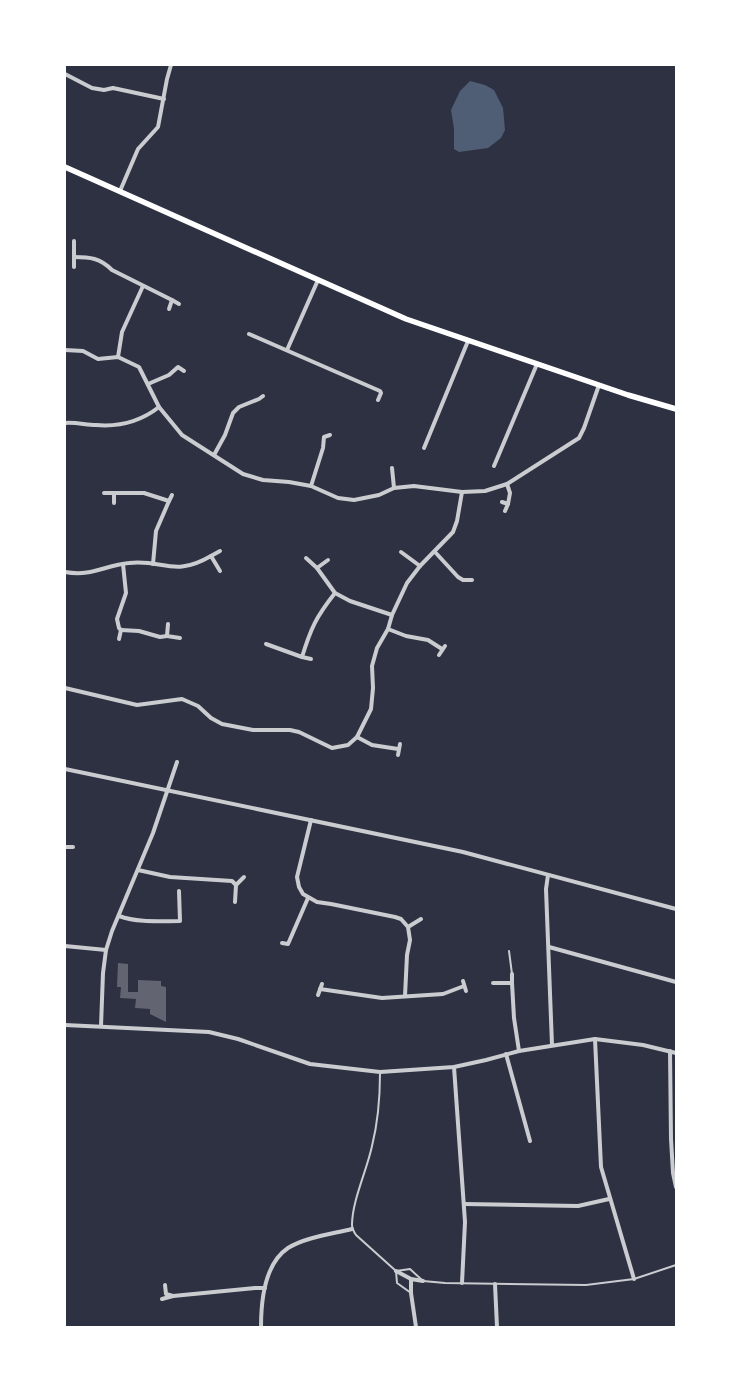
<svg xmlns="http://www.w3.org/2000/svg" width="741" height="1392" font-family="'DejaVu Sans',sans-serif">
<rect width="100%" height="100%" fill="#2d3142"/>
<polygon fill="#4f5d75" points="470,81 485,85 494,90 503,108 505,130 501,138 488,148 459,152 454,149 454,129 451,110 460,91"/>
<polygon fill="#626471" points="118,963 128,964 128,992 138,992 138,980 161,981 161,986 166,987 166,1022 150,1014 150,1009 135,1008 136,999 120,998 121,987 117,987"/>
<g fill="none" stroke-linecap="round" stroke-linejoin="round">
<g stroke="#caccd0" stroke-width="2">
<polyline points="509,951 512,974"/>
<path d="M380,1073C380,1097 378,1122 372,1146C367,1170 352,1201 352,1225C352,1229 354,1232 356,1235L396,1271L397,1283L411,1293"/>
<polyline points="396,1271 410,1269 423,1281 445,1283 586,1285 634,1279 676,1265"/>
</g>
<g stroke="#caccd0" stroke-width="4">
<polyline points="65,74 92,88 104,90 113,88 164,99"/>
<polyline points="120,191 138,149 158,127 167,79 171,65"/>
<polyline points="74,241 74,267"/>
<path d="M74,257C90,257 100,258 112,270L172,300"/>
<polyline points="169,309 172,300 179,304"/>
<polyline points="249,334 380,391 381,393 378,400"/>
<polyline points="65,350 83,351 98,359 118,357 139,367 159,407 182,435 243,474 263,480 289,482 311,486 338,498 354,500 379,495 394,488 392,468"/>
<polyline points="287,350 318,280"/>
<polyline points="118,357 122,332 143,286"/>
<polyline points="148,384 169,375 178,367 184,371"/>
<path d="M65,423C76,422 86,425 96,425C120,427 140,422 159,407"/>
<polyline points="424,448 468,341"/>
<polyline points="214,455 225,435 233,413 239,407 259,399 263,396"/>
<polyline points="494,466 537,364"/>
<polyline points="507,484 510,493 508,504"/>
<polyline points="311,486 323,448 324,437 330,435"/>
<polyline points="394,488 414,486 462,492 485,491 507,484 579,438 584,428 599,385"/>
<polyline points="104,493 114,493 114,503"/>
<polyline points="114,493 144,493 169,501 172,495"/>
<polyline points="502,502 508,504 505,511"/>
<polyline points="401,552 420,566"/>
<polyline points="435,552 458,577 463,580 472,580"/>
<polyline points="211,556 220,551"/>
<polyline points="306,558 317,568"/>
<polyline points="328,560 317,568 335,593 350,601 392,615"/>
<polyline points="153,564 156,531 169,501"/>
<path d="M65,572C92,577 105,565 129,563C164,559 173,578 211,556L220,571"/>
<polyline points="168,624 167,636 180,638"/>
<polyline points="388,629 406,636 428,640 442,649"/>
<polyline points="121,630 139,631 160,637 167,636"/>
<polyline points="119,639 121,630 119,628 117,619 126,593 123,564"/>
<path d="M266,644L302,657C311,628 316,617 335,593"/>
<polyline points="439,655 445,646"/>
<polyline points="302,657 311,659"/>
<polyline points="65,688 137,705 182,699 198,706 211,718 222,724 253,730 290,730 299,732 332,748 348,745 357,737 371,709 373,688 372,666 377,648 388,629 392,615 407,583 420,566 453,532 457,521 462,492"/>
<polyline points="357,737 372,745 398,749"/>
<polyline points="398,755 400,744"/>
<polyline points="65,769 463,852 676,909"/>
<polyline points="311,820 297,877 299,887 303,894 317,902 331,904 395,917 401,919 408,927 421,919"/>
<polyline points="65,847 73,847"/>
<polyline points="138,870 170,877 232,881 236,885"/>
<polyline points="548,875 546,889 552,1045"/>
<polyline points="235,902 236,885 244,877"/>
<path d="M119,916C138,923 160,921 180,921L179,891"/>
<polyline points="282,943 288,944 308,898"/>
<polyline points="65,946 106,950"/>
<polyline points="549,947 676,982"/>
<polyline points="512,974 512,983"/>
<polyline points="463,981 466,991"/>
<polyline points="493,983 512,983 514,1018 519,1051"/>
<polyline points="320,989 382,998 443,994 464,986"/>
<polyline points="318,995 322,984"/>
<polyline points="405,996 407,955 410,940 408,927"/>
<polyline points="65,1025 209,1032 238,1039 310,1064 380,1072 454,1067 486,1060 519,1051 595,1039 643,1045 676,1053"/>
<polyline points="101,1026 103,973 106,950 112,931 153,833 177,762"/>
<polyline points="595,1039 601,1167 634,1279"/>
<polyline points="670,1051 671,1139 673,1173 676,1187"/>
<polyline points="506,1054 530,1141"/>
<polyline points="454,1067 465,1222 462,1283"/>
<polyline points="464,1204 578,1206 609,1199"/>
<polyline points="396,1271 411,1279 423,1281"/>
<polyline points="411,1279 411,1293 416,1327"/>
<polyline points="495,1284 497,1327"/>
<polyline points="165,1285 166,1294 173,1296"/>
<polyline points="162,1299 173,1296 255,1288 265,1288"/>
<path d="M261,1327C261,1301 264,1264 288,1248C306,1237 332,1234 352,1229"/>
</g>
<polyline stroke="#fff" stroke-width="5.5" points="65,167 406,319 628,395 676,409"/>
</g>
<rect width="741" height="1392" fill="none" stroke="#ffffff" stroke-width="132"/>
</svg>
